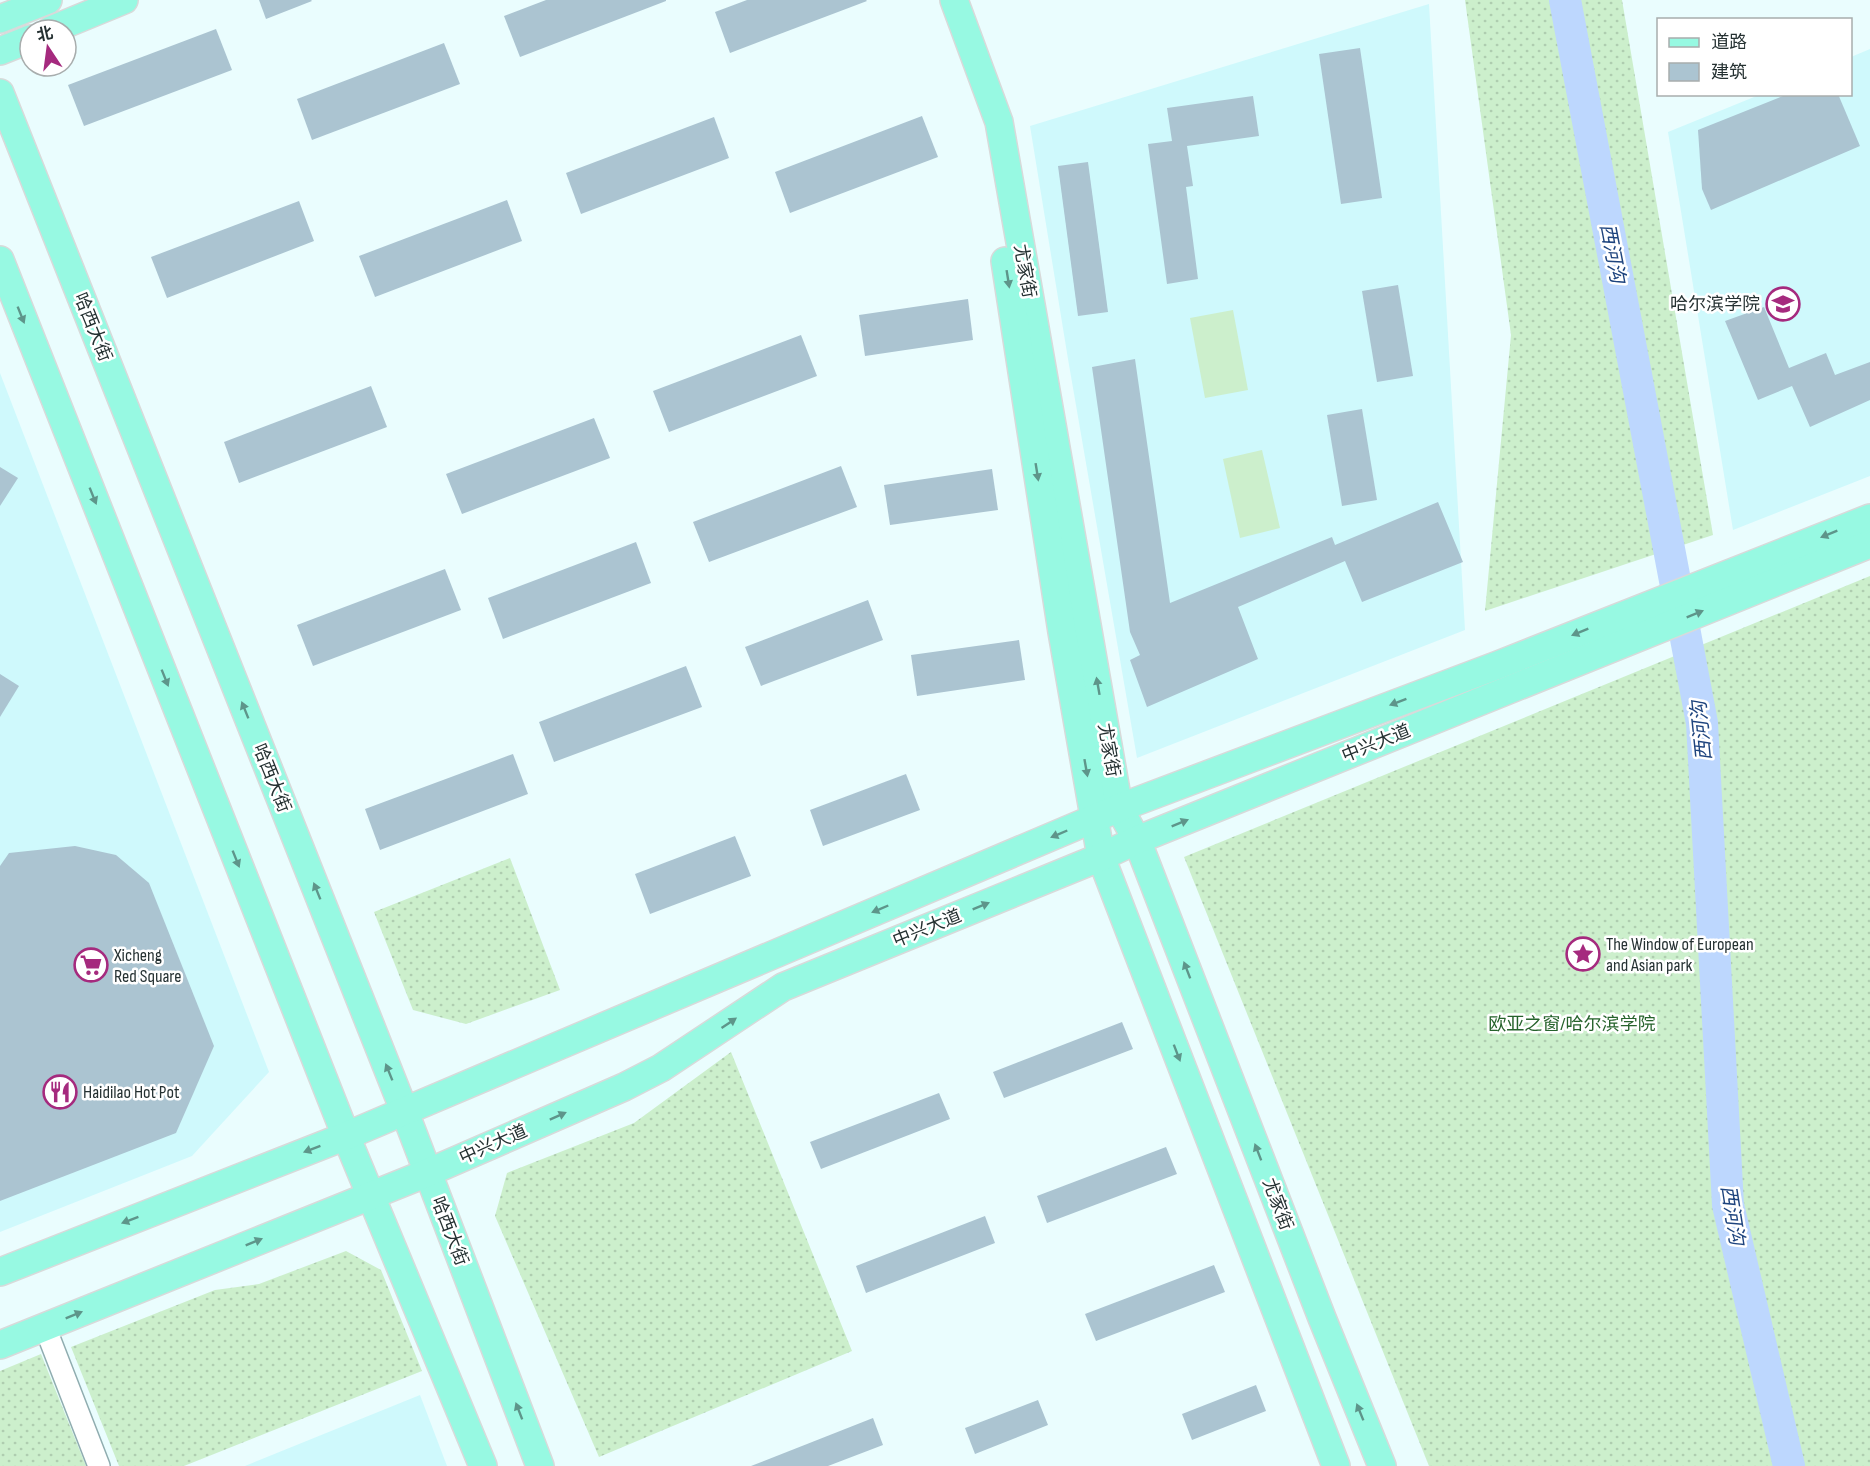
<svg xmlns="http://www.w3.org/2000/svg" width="1870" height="1466" font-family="'Sofia Sans Condensed','Noto Sans SC',sans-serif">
<defs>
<pattern id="grass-dots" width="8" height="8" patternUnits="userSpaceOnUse" patternTransform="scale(1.5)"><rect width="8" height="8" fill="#ccefcc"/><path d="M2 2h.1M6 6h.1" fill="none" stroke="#afcdb0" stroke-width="1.8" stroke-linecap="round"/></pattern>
</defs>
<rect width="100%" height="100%" fill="#eafdfe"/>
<g fill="#cff9fc">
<polygon points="1429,4 1465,630 1137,758 1068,359 1030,126"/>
<polygon points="1870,49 1870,476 1733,530 1668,132 1759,95 1850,94 1851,57"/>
<polygon points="0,373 269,1072 192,1156 0,1232"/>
<polygon points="420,1395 447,1466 245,1466"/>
</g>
<g fill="url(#grass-dots)">
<polygon points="1465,0 1622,0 1713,535 1485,611 1511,335"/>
<polygon points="1870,576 1870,1466 1429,1466 1184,857"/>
<polygon points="510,858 560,990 466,1024 413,1010 374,912"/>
<polygon points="731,1052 852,1351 599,1457 495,1216 507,1173 634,1123"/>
<polygon points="346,1251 381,1270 422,1371 184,1466 119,1466 71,1347 215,1290 259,1284"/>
<polygon points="41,1354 86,1466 0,1466 0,1371"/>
</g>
<g fill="#ccefcc">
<polygon points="1233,310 1248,390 1205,398 1190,318"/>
<polygon points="1262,450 1280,528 1240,538 1223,459"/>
</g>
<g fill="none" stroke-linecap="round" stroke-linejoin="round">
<polyline stroke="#bdd7fe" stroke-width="32" points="1565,0 1702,723 1728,1205 1789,1466"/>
</g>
<g fill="#abc4d1">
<polygon points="259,0 311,0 312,1 266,19"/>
<polygon points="546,0 666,0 666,1 520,57 504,16"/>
<polygon points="747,0 866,0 867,1 730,53 715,12"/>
<polygon points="216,29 232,70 84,126 68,85"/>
<polygon points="444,43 460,84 312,140 297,99"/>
<polygon points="1360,48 1382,198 1341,204 1319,54"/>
<polygon points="1788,94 1838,94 1860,146 1711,210 1702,189 1698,130"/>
<polygon points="1253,96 1259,136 1187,146 1193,186 1186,187 1198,279 1167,284 1148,144 1172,141 1167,108"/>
<polygon points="922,116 938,157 790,213 775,172"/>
<polygon points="714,117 729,158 581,214 566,173"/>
<polygon points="1088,162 1108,312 1078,316 1058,166"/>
<polygon points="507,200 522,241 375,297 359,256"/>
<polygon points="299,201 314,241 167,298 151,257"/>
<polygon points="1398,285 1413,376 1377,382 1362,291"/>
<polygon points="968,299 973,340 865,356 859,315"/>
<polygon points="1764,307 1789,368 1826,353 1835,375 1870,362 1870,400 1810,427 1792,386 1758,400 1725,321"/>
<polygon points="801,335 817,376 669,432 653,391"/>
<polygon points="1135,359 1170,603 1332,537 1335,545 1438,502 1463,562 1362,602 1345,561 1238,607 1258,659 1147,707 1130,660 1140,655 1130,632 1092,367"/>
<polygon points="371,386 387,427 239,483 224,442"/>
<polygon points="1362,409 1377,500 1342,506 1327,415"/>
<polygon points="594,418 610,458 462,514 446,474"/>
<polygon points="841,466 857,507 709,562 693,522"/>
<polygon points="0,467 18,478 0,506"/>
<polygon points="992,469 998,510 890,525 884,485"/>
<polygon points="636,542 651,583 503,639 488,598"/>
<polygon points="445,569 461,610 313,666 297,625"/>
<polygon points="868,600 883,640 761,686 745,647"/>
<polygon points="1019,640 1025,680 917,696 911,655"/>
<polygon points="686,666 702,707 554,762 539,722"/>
<polygon points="0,674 19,686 0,717"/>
<polygon points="513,754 528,794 380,850 365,809"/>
<polygon points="906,774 920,810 823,846 810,810"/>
<polygon points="735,836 751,876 650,914 635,874"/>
<polygon points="75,846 116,855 149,883 214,1046 176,1133 0,1201 0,866 9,853"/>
<polygon points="1122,1022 1133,1049 1004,1098 993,1072"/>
<polygon points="939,1093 950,1119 821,1169 810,1142"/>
<polygon points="1166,1147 1177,1174 1047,1223 1037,1196"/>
<polygon points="985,1216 995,1243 866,1293 856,1266"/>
<polygon points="1214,1265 1225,1292 1096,1341 1085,1314"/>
<polygon points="1256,1385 1266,1411 1192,1440 1182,1414"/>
<polygon points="1038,1400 1048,1425 975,1454 965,1428"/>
<polygon points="873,1418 883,1445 828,1466 751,1466"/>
</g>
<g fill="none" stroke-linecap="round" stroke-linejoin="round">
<defs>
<polyline id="minor" points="45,1327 99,1466"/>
<g id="major">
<polyline points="954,0 999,122 1119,808 1137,840 1322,1318 1382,1466"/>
<polyline points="0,19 48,0"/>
<polyline points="51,30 124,0"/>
<polyline points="0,51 30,39"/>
<polyline points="0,93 404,1110 540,1466"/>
<polyline points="0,260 346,1136 483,1466"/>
<polyline points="1005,261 1062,632 1101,857 1336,1466"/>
<polyline points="0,1272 346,1136 1119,808 1498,665 1870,518"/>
<polyline points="0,1345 427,1173 624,1087 661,1068 783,987 1101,857 1137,840 1870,544"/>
</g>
</defs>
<use href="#minor" stroke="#90adb0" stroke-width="24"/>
<use href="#major" stroke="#d8dada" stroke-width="30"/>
<use href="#minor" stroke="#fff" stroke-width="21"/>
<use href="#major" stroke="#97f9e2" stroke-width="27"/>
</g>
<defs><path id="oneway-solid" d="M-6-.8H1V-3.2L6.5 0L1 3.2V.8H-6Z" transform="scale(1.5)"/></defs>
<g fill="#5e958a">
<use href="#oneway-solid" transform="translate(1008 279) rotate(81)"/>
<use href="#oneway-solid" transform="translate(21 315) rotate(68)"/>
<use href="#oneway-solid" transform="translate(1037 472) rotate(81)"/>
<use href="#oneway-solid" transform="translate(93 496) rotate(68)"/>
<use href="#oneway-solid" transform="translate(1829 534) rotate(158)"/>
<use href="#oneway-solid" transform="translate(1695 614) rotate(-22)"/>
<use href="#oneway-solid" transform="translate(1580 632) rotate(158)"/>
<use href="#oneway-solid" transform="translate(165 678) rotate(68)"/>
<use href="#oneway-solid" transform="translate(1098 686) rotate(-100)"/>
<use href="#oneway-solid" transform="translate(1398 702) rotate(159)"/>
<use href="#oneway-solid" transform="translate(245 710) rotate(-112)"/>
<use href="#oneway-solid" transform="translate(1086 768) rotate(80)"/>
<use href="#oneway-solid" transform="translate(1180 823) rotate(-22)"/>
<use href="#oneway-solid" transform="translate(1059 834) rotate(157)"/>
<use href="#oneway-solid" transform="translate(236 859) rotate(68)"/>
<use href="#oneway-solid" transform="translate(317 891) rotate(-112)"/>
<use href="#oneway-solid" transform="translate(981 906) rotate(-22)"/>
<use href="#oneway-solid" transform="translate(880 909) rotate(157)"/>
<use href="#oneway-solid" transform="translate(1187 970) rotate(-111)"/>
<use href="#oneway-solid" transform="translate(729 1023) rotate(-34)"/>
<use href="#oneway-solid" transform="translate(1177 1053) rotate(69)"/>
<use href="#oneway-solid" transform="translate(389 1072) rotate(-112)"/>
<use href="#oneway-solid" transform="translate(558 1116) rotate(-24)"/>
<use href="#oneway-solid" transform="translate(312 1149) rotate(159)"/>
<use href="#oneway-solid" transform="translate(1258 1152) rotate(-111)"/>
<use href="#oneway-solid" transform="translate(130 1220) rotate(159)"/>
<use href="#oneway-solid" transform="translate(254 1242) rotate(-22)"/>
<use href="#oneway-solid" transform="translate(74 1315) rotate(-22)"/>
<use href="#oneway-solid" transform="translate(519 1411) rotate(-111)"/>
<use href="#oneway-solid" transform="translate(1360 1412) rotate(-112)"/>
</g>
<defs>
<symbol id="university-ring" viewBox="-11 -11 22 22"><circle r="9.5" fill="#fff" stroke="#a52a7e" stroke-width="1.5"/><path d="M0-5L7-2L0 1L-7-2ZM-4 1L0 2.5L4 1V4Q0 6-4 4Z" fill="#a52a7e"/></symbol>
<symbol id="sight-ring" viewBox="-11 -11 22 22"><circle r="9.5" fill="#fff" stroke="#a52a7e" stroke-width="1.5"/><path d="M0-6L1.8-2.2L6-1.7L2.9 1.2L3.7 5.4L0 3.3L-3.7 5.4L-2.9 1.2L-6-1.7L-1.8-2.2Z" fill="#a52a7e"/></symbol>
<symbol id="supermarket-ring" viewBox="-11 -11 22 22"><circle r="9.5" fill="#fff" stroke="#a52a7e" stroke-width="1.5"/><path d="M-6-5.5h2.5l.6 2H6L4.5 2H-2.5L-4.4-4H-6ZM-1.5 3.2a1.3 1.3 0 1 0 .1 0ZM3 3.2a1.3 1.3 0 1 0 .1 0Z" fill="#a52a7e"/></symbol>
<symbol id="restaurant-ring" viewBox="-11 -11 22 22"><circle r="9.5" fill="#fff" stroke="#a52a7e" stroke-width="1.5"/><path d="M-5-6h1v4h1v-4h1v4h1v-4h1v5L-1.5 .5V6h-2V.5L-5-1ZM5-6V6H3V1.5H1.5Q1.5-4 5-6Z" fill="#a52a7e"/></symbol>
</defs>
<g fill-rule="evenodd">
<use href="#university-ring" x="1764" y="285" width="38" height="38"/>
<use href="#sight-ring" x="1564" y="935" width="38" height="38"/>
<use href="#supermarket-ring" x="72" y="946" width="38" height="38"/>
<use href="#restaurant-ring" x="41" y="1073" width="38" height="38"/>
</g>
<g text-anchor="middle" stroke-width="5" stroke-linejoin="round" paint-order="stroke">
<g font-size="18" fill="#253132" stroke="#fff">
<text transform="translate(1025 271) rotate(80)" y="6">尤家街</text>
<text transform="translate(93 327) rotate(68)" y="6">哈西大街</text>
<text transform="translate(1376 743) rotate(-22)" y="6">中兴大道</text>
<text transform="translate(1109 750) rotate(80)" y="6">尤家街</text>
<text transform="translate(272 778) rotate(68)" y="6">哈西大街</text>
<text transform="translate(927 928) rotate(-22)" y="6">中兴大道</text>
<text transform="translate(493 1144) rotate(-24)" y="6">中兴大道</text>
<text transform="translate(1278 1204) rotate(69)" y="6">尤家街</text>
<text transform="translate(450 1231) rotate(69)" y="6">哈西大街</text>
</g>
<g font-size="18" fill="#253132" stroke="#fff" text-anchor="start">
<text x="1760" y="310" text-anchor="end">哈尔滨学院</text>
<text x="1606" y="950">The Window of European<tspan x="1606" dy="21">and Asian park</tspan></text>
<text x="114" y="961">Xicheng<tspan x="114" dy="21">Red Square</tspan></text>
<text x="83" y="1098">Haidilao Hot Pot</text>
</g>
<g font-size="18" fill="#26632c" stroke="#fff">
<text x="1572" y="1030">欧亚之窗/哈尔滨学院</text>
</g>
<g font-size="20" font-style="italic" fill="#1e447e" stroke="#fff">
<text transform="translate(1613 253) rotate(79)" y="7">西河沟</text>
<text transform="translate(1701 731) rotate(-96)" y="7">西河沟</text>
<text transform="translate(1733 1215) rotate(81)" y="7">西河沟</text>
</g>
</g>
<rect x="1657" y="18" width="195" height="78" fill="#ffffff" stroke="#a8adad" stroke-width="1.5"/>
<rect x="1669" y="38" width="30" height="9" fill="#97f9e2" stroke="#a8adad" stroke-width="1.5"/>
<text x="1711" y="48" font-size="18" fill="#253132">道路</text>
<rect x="1669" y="63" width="30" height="18" fill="#abc4d1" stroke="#a8adad" stroke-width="1.5"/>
<text x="1711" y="78" font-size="18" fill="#253132">建筑</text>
<g transform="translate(48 48) rotate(347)"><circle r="28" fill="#ffffff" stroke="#a8adad" stroke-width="1.5"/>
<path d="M0-4.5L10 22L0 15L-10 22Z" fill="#a52a7e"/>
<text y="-9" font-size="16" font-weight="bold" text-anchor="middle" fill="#253132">北</text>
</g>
</svg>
